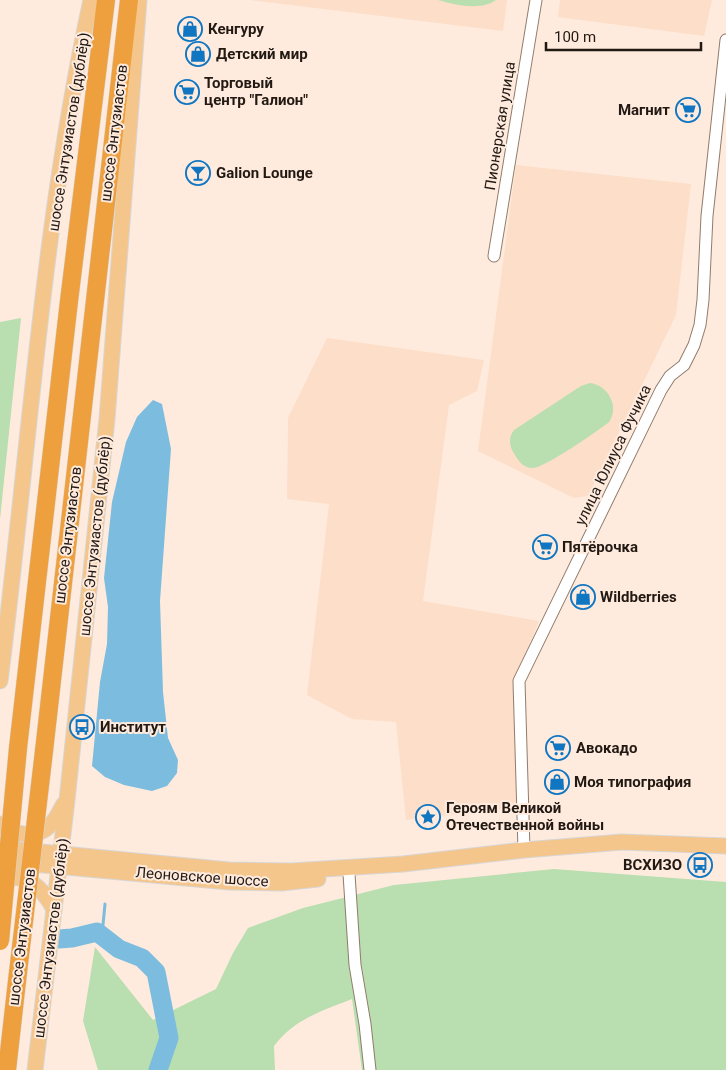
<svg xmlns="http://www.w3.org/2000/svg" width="726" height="1070" font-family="Roboto,sans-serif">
<rect width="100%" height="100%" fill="#feebde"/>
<g fill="#fddec8">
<polygon points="249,0 507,0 503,31"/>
<polygon points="560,0 712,0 704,36 558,17"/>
<polygon points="516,165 691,184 676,315 588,496 574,498 478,451"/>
<polygon points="327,338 484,360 477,391 449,405 423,601 539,621 514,682 518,807 406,820 396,722 352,719 307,695 329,504 287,499 288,418"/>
</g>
<g fill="#b9deaf">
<path d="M438,0H496C481,11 455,5 438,0Z"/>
<polygon points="21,318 0,519 0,322"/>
<path d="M590,383C608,385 620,407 609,422C598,431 544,468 533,468C524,468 519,462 515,455C509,446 508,438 514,430L581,386Z"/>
<path d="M554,869L726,882V1070H362L352,999C320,1012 296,1018 274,1046L275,1070H98L83,1021L95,947L153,1020L216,989L233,953L248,928L303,908L394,885Z"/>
</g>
<polygon fill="#7cbcdf" points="153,400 162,404 171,449 160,601 163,692 168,738 178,760 177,773 167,786 152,791 124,785 105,777 92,766 100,682 107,644 108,607 104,578 112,502 126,442 137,417"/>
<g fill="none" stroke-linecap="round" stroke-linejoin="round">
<polyline stroke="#7cbcdf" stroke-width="3" points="102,935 105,904"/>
<polyline stroke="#7cbcdf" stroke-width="19" points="59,939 72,938 97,932 119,949 142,958 156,972 169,1038 158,1070"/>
<defs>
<g id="minor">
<polyline points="494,256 536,0"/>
<polyline points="524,850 519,681 661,390 670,376 684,365 694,345 700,325 703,300 707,216 726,40"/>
<polyline points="349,874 355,965 365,1024 370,1070"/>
</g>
<g id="major">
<path d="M0,681C29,454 42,224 91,0"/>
<path d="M0,824C14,836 38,839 51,824C57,819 60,810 64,804"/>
<polyline points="0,848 229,870 292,871 403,864 524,850 622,842 726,846"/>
<polyline points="0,861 229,882 281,883 318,879"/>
<path d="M0,880C27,871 42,888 54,909"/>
<polyline points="35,1070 67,800 107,419 139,0"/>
</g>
<g id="highway">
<polyline points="18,748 69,301 106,0"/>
<polyline points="44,751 129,0"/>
<polyline points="7,1070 17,981"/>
</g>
</defs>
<use href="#minor" stroke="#917c6c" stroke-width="13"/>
<use href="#major" stroke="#d7d6d5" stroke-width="17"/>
<use href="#highway" stroke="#d7d6d5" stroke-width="19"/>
<use href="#minor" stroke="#fff" stroke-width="11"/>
<use href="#major" stroke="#f5c68b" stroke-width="15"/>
<use href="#highway" stroke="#efa03e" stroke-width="18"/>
<defs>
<g id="highway-bridge">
<polyline points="0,941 18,748"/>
<polyline points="17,981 44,751"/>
</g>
</defs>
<use href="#highway-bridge" stroke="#d7d6d5" stroke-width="19" stroke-linecap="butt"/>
<use href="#highway-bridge" stroke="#efa03e" stroke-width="18"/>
</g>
<defs>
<symbol id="shop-ring" viewBox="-11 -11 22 22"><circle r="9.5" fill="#feebde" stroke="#1176c2" stroke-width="1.5"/><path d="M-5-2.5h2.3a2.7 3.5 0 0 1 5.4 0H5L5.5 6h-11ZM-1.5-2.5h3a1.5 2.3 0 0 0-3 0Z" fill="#1176c2"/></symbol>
<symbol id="supermarket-ring" viewBox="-11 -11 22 22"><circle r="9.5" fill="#feebde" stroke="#1176c2" stroke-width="1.5"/><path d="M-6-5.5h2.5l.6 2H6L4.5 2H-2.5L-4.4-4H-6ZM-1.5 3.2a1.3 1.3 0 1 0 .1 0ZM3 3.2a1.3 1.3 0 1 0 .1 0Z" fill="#1176c2"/></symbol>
<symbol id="bar-ring" viewBox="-11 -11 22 22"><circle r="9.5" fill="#feebde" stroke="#1176c2" stroke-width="1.5"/><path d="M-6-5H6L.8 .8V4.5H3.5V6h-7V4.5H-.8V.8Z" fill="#1176c2"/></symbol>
<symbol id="bus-ring" viewBox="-11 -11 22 22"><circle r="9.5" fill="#feebde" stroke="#1176c2" stroke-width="1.5"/><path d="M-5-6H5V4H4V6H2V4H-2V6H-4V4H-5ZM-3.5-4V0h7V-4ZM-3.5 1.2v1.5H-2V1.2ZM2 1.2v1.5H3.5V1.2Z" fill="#1176c2"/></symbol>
<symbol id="sight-ring" viewBox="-11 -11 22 22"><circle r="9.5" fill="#feebde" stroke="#1176c2" stroke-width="1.5"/><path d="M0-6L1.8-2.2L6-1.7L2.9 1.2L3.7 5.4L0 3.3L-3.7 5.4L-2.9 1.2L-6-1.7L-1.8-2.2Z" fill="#1176c2"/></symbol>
</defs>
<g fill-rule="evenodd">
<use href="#shop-ring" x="176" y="15" width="28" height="28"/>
<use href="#shop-ring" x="184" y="40" width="28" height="28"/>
<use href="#supermarket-ring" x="173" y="78" width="28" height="28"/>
<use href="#supermarket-ring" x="674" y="96" width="28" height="28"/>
<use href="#bar-ring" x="184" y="159" width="28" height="28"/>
<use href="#supermarket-ring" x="531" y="533" width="28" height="28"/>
<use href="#shop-ring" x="569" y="583" width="28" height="28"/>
<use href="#bus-ring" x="68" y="713" width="28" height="28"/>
<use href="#supermarket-ring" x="544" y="734" width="28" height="28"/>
<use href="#shop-ring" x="543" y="768" width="28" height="28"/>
<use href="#sight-ring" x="414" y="803" width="28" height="28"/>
<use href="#bus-ring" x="686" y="851" width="28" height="28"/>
</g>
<g text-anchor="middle" stroke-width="4" stroke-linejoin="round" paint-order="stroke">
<g font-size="15" font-weight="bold" fill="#221913" stroke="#feebde" text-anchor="start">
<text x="208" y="34">Кенгуру</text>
<text x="216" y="59">Детский мир</text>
<text x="204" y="88">Торговый<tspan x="204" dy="17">центр "Галион"</tspan></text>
<text x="670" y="115" text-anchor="end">Магнит</text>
<text x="216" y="178">Galion Lounge</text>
<text x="562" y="552">Пятёрочка</text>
<text x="600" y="602">Wildberries</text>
<text x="100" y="732">Институт</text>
<text x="576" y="753">Авокадо</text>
<text x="574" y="787">Моя типография</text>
<text x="446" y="813">Героям Великой<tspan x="446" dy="17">Отечественной войны</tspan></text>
<text x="682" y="870" text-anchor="end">ВСХИЗО</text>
</g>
<g font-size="15" fill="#221913" stroke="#feebde">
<text transform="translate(500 126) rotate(-81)" y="5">Пионерская улица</text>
<text transform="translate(69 132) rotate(-81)" y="5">шоссе Энтузиастов (дублёр)</text>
<text transform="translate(114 133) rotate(-83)" y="5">шоссе Энтузиастов</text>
<text transform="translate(613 455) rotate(-64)" y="5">улица Юлиуса Фучика</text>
<text transform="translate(68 535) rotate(-83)" y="5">шоссе Энтузиастов</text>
<text transform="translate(95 536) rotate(-84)" y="5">шоссе Энтузиастов (дублёр)</text>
<text transform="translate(202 877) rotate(4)" y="5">Леоновское шоссе</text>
<text transform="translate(22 937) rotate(-83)" y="5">шоссе Энтузиастов</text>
<text transform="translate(51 938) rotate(-83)" y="5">шоссе Энтузиастов (дублёр)</text>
</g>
</g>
<path d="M546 42v8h155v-8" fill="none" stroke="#221913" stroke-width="2.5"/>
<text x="554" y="42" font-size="15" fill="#221913" stroke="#feebde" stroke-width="4" paint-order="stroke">100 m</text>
</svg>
